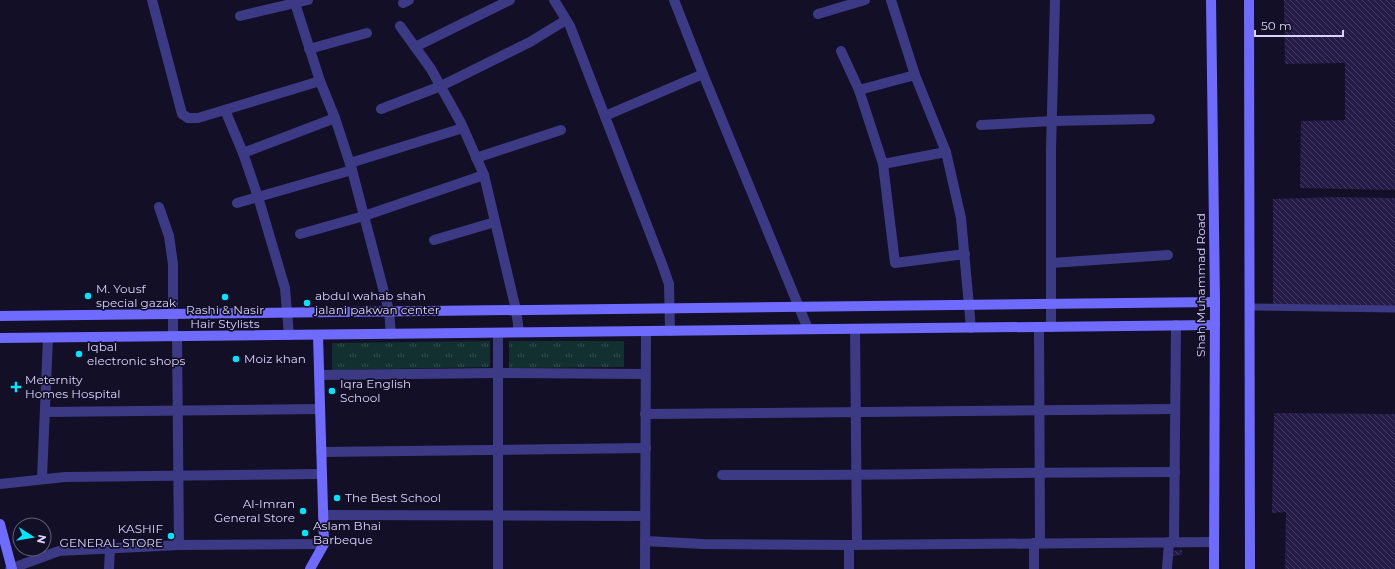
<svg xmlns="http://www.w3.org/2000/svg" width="1395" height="569" font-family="Montserrat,sans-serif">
<defs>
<pattern id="grass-tufts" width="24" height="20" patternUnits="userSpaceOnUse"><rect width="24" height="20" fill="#12302f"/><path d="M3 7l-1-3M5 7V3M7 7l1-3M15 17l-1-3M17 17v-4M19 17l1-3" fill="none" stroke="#344d4e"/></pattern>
<pattern id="building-back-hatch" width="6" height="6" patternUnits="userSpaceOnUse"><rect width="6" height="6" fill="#241b47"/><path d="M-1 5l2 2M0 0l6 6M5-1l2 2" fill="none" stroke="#433b63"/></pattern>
</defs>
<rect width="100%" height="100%" fill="#130f26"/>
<g fill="url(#grass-tufts)">
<polygon points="490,341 490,367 332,370 332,343"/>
<polygon points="509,341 624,341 624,367 509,368"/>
</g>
<g fill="url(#building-back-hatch)">
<polygon points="1284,0 1395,0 1395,190 1300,188 1301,121 1345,120 1345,63 1285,64"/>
<polygon points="1335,197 1395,198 1395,307 1273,305 1273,199"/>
<polygon points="1274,413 1395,414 1395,569 1285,569 1286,512 1272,513"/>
<polygon points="1182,550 1182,555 1173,556 1172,551"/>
</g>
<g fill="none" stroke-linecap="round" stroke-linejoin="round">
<polyline stroke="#3d3a85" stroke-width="7" points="1249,307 1395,309"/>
<g stroke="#3d3a85" stroke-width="10">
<polyline points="152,0 182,114 188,118 198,118 320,81"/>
<polyline points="294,0 320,81 335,118 352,170 389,311 391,334"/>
<polyline points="554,0 570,26 662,264 669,284 670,331"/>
<polyline points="674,0 703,74 808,329"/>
<polyline points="891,0 915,75 946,152 961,218 971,328"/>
<polyline points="403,3 409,0"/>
<polyline points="818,14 865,0"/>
<polyline points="240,16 308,0"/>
<polyline points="400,26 431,69 461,123 484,175 516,310 519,332"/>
<polyline points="415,47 510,0"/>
<polyline points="309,49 367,33"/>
<polyline points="841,51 859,90 883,164 895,263 965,254"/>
<polyline points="859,90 915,75"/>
<polyline points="381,109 441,86 530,42 566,20"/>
<polyline points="225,110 243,153 258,197 285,288 289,335"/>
<polyline points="605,116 703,74"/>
<polyline points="981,125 1052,121 1150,119"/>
<polyline points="243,153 335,118"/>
<polyline points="476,158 561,130"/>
<polyline points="350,163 463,128"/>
<polyline points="883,164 946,152"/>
<polyline points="237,203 352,170"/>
<polyline points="159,207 169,236 173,264 173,336"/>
<polyline points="300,234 364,216 484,175"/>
<polyline points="434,240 495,222"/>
<polyline points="1051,263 1168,255"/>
<polyline points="1039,327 1040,543"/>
<polyline points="1051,327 1051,149 1055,0"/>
<polyline points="855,329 857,545"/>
<polyline points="177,336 179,545"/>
<polyline points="319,375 498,373 645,374"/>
<polyline points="46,412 320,409"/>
<polyline points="645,414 1175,409"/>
<polyline points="321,452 646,448"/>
<path d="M722,475C873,476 1024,472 1175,472"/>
<polyline points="42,478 48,338"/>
<polyline points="0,484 65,477 322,474"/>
<polyline points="323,515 645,516"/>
<polyline points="645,541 703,544 849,545 1214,542"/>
<polyline points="1174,542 1176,325"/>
<polyline points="10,569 59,551 179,545 324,544"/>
<polyline points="109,569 110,548"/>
<polyline points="498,569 498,333"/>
<polyline points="645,569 646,331"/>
<polyline points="849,569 849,545"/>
<polyline points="1034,569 1034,543"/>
<polyline points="1167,569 1169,542"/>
</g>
<g stroke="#6f6bff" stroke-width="10">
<polyline points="1211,0 1215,302 1214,569"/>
<polyline points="1249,0 1250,569"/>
<polyline points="0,316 1215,302"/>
<polyline points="0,338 1215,325"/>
<polyline points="0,524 12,569"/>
<polyline points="310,569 324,544 318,335"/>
</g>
</g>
<g fill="#00e5ff" stroke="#130f26" stroke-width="1.5">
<circle cx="88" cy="296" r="4"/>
<circle cx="225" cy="297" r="4"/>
<circle cx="307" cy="303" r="4"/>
<circle cx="79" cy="354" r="4"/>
<circle cx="236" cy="359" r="4"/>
<path d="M14 381h4v4h4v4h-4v4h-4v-4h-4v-4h4z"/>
<circle cx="332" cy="391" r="4"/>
<circle cx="337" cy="498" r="4"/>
<circle cx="303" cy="511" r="4"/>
<circle cx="305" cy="533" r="4"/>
<circle cx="171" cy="536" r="4"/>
</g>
<g text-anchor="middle" stroke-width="3.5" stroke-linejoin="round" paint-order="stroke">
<g font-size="12" fill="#d9d4ff" stroke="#130f26">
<text transform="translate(1201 285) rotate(-90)" y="4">Shah Muhammad Road</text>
</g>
<g font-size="12" fill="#d9d4ff" stroke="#130f26" text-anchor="start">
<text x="96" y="293">M. Yousf<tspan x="96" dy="14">special gazak</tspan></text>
<text x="315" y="300">abdul wahab shah<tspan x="315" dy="14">jalani pakwan center</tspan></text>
<text x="225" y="314" text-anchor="middle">Rashi &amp; Nasir<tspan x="225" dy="14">Hair Stylists</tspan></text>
<text x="87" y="351">Iqbal<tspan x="87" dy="14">electronic shops</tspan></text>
<text x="244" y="363">Moiz khan</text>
<text x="25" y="384">Meternity<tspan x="25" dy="14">Homes Hospital</tspan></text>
<text x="340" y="388">Iqra English<tspan x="340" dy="14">School</tspan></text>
<text x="345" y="502">The Best School</text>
<text x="295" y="508" text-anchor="end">Al-Imran<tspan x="295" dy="14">General Store</tspan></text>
<text x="313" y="530">Aslam Bhai<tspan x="313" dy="14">Barbeque</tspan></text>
<text x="163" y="533" text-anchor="end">KASHIF<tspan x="163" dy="14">GENERAL STORE</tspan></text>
</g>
</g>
<g transform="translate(32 537) rotate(102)"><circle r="19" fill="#130f26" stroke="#625e7d"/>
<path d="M0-3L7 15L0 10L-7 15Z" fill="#00e5ff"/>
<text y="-6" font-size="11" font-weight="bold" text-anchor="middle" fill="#d9d4ff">N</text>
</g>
<path d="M1255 30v6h88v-6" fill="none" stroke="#d9d4ff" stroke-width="2"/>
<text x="1261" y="30" font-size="12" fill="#d9d4ff" stroke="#130f26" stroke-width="3" paint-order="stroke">50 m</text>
</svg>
